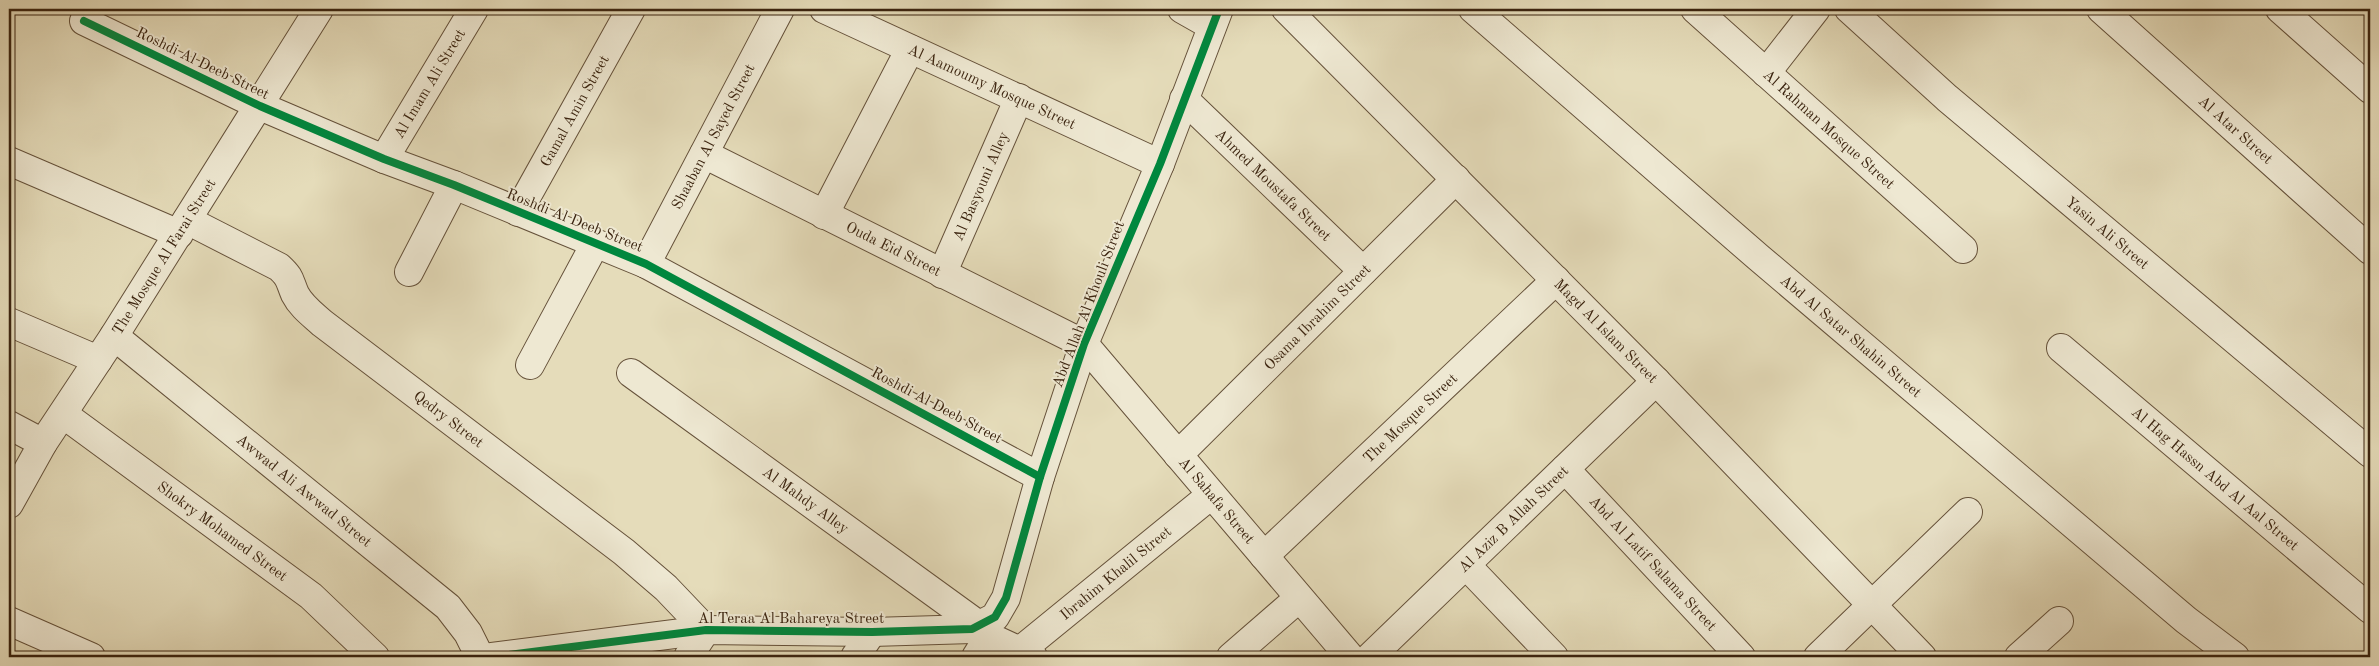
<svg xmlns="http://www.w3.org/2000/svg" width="2379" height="666" font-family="'Old Standard TT',serif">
<rect width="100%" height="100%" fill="#e5dcba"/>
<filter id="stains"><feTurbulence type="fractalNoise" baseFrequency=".004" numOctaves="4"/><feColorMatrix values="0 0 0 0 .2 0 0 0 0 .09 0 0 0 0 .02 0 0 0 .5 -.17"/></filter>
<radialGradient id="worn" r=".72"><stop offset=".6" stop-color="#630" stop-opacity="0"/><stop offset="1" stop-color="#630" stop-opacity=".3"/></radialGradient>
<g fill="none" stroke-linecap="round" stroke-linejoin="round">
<defs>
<g id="minor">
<path id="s1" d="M824,9L1160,164"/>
<polyline points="1182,9 1212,26"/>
<path id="s2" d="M1286,9L1656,381L1922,657"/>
<path id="s3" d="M1473,9L1758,257L2186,620L2235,657"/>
<path id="s4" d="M1695,9L1963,249"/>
<path id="s5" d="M1849,9L1947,98L2370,453"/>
<path id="s6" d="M2101,9L2370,250"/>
<polyline points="2280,9 2370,89"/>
<polyline points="84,21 260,106 384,159 454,185 646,264 1040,477"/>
<polyline points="1766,73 1816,9"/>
<path id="s7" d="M1184,99L1363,271"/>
<path id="s8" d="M704,154L1084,344L1350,657"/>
<path id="s9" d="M384,159L474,9"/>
<polyline points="9,161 179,234"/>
<path id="s10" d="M518,212L631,9"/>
<polyline points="824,215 910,49"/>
<path id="s11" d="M187,220L279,267C291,278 289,280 295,294C301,306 312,314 322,323L624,552L666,588L706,630L688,657"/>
<path id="s12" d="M646,264L780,9"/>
<polyline points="409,272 454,185"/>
<path id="s13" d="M942,274L1019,98"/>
<polyline points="9,322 98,360"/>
<path id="s14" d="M114,336L448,607L468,633L480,657"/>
<path id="s15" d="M2061,348L2370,609"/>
<polyline points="530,365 595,244"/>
<path id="s16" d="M631,373L980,626"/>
<path id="s17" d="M63,414L311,596L375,657"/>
<polyline points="9,425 43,443"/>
<path id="s18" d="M1178,455L1456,179"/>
<path id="s19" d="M1565,469L1741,657"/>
<path id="s20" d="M9,504L43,443L114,336L319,9"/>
<path id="s21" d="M1264,556L1556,280"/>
<polyline points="1466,565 1554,657"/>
<polyline points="9,621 91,657"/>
<polyline points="972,629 1033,657"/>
<path id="s22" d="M1021,650L1211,495"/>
<polyline points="492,657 706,630 872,632 972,629 995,617 1006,598 1040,477 1084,344 1160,164 1219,9"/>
<polyline points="855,657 872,632"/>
<polyline points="976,657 989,636"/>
<polyline points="1231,657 1299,598"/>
<path id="s23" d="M1370,657L1656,381"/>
<polyline points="1818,657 1968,512"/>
<polyline points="2019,657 2059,621"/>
</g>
</defs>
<use href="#minor" stroke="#65513a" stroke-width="30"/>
<use href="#minor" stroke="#eee8d2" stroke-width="28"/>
<defs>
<g id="cycleway">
<polyline points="84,21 260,106 384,159 454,185 646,264 1040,477"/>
<polyline points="492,657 706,630 872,632 972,629 995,617 1006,598 1040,477 1084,344 1160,164 1219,9"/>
</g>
</defs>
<use href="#cycleway" stroke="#eee8d2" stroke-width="11"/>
<use href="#cycleway" stroke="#00873e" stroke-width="8"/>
</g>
<g text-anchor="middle" stroke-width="4" stroke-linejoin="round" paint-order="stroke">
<g font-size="15" fill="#3a230f" stroke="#eee8d2">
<text transform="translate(203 63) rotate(26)" y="5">Roshdi Al Deeb Street</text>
<text dy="5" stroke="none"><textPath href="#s9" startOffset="88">Al Imam Ali Street</textPath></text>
<text dy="5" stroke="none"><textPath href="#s1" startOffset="185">Al Aamoumy Mosque Street</textPath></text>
<text dy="5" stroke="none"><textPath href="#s10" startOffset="116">Gamal Amin Street</textPath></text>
<text dy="5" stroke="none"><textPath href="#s4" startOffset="180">Al Rahman Mosque Street</textPath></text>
<text dy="5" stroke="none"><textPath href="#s6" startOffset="181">Al Atar Street</textPath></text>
<text dy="5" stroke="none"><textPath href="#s12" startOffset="144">Shaaban Al Sayed Street</textPath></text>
<text dy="5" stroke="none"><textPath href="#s7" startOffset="124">Ahmed Moustafa Street</textPath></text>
<text dy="5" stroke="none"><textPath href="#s13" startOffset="96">Al Basyouni Alley</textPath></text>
<text transform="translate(575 220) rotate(22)" y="5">Roshdi Al Deeb Street</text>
<text dy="5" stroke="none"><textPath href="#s5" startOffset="342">Yasin Ali Street</textPath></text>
<text dy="5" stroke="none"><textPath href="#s8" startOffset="212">Ouda Eid Street</textPath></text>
<text dy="5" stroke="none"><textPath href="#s20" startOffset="292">The Mosque Al Farai Street</textPath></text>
<text transform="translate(1088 304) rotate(-69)" y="5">Abd Allah Al Khouli Street</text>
<text dy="5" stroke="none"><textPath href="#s18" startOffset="196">Osama Ibrahim Street</textPath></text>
<text dy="5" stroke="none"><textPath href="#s2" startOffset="454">Magd Al Islam Street</textPath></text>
<text dy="5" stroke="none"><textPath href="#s3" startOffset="500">Abd Al Satar Shahin Street</textPath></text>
<text transform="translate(937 405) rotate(28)" y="5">Roshdi Al Deeb Street</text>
<text dy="5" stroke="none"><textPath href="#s21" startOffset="201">The Mosque Street</textPath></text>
<text dy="5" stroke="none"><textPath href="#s11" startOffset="334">Qedry Street</textPath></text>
<text dy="5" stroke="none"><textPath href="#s15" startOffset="202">Al Hag Hassn Abd Al Aal Street</textPath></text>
<text dy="5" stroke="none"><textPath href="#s14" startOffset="245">Awwad Ali Awwad Street</textPath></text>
<text dy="5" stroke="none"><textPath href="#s16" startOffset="216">Al Mahdy Alley</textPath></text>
<text dy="5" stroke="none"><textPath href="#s8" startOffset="630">Al Sahafa Street</textPath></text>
<text dy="5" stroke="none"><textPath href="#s23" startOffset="199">Al Aziz B Allah Street</textPath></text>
<text dy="5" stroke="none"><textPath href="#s17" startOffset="198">Shokry Mohamed Street</textPath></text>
<text dy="5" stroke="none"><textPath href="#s19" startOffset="129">Abd Al Latif Salama Street</textPath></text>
<text dy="5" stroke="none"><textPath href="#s22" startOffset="122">Ibrahim Khalil Street</textPath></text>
<text x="791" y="623">Al Teraa Al Bahareya Street</text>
</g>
</g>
<rect width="2379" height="666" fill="none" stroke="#e5dcba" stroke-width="30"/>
<rect x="10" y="10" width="2359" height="646" fill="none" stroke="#3a230f" stroke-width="2.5"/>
<rect x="15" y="15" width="2349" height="636" fill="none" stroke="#3a230f"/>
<rect width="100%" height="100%" filter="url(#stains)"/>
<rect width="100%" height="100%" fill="url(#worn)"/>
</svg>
